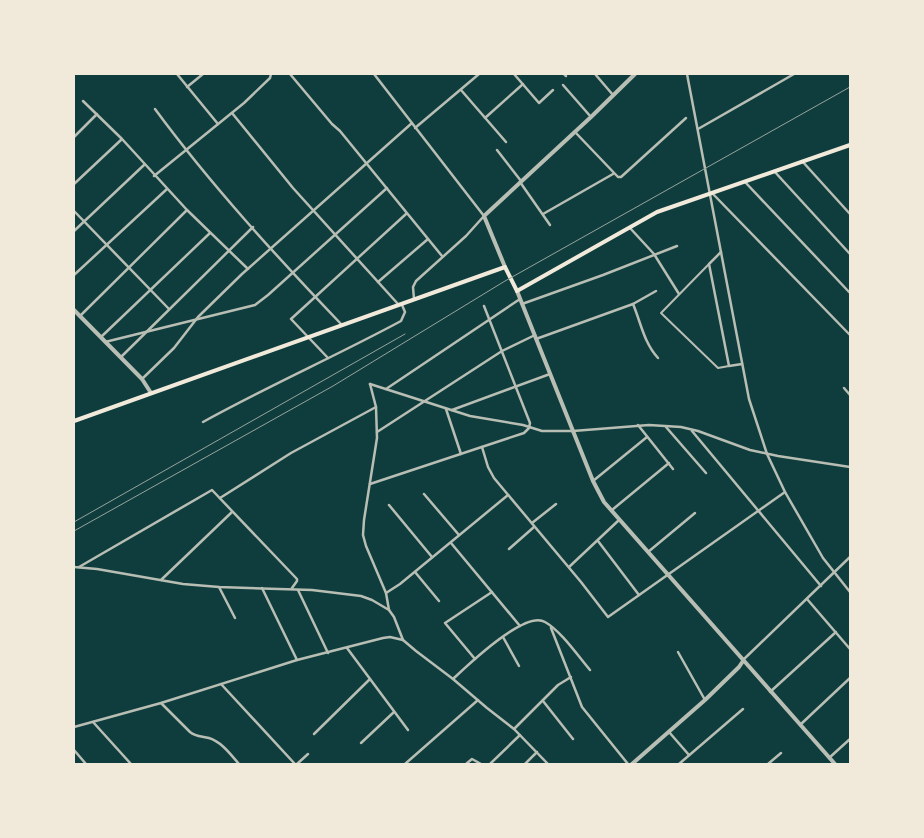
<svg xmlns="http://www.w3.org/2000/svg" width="924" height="838" font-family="Poppins,sans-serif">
<rect width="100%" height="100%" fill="#0f3d3e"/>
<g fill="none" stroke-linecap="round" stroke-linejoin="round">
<polyline stroke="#b8beb3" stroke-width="2" points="709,264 661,313 718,368 729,366"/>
<g stroke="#b8beb3" stroke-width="2.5">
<polyline points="177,74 218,124"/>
<polyline points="290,74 332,124 340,131 442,256"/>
<polyline points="374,74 484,216 466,236 416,281 413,287 414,299"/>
<polyline points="514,74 539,103 553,90"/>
<polyline points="564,74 566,76"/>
<polyline points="595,74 613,95"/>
<polyline points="687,74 749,399 767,454 785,492 823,558 850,592"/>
<polyline points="563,85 591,117"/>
<polyline points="187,87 203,74"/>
<polyline points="461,90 506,142"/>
<polyline points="83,101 122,139 187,210 248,269"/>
<path d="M155,109C211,185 277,257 342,325"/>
<polyline points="232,113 293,188 398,304"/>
<polyline points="485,118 523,84"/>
<polyline points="415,128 479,74"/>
<polyline points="698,129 794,74"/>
<polyline points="575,132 618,177 621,177 686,118"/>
<polyline points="74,137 97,114"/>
<polyline points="497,150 521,181"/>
<polyline points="802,161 850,214"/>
<polyline points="774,171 850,254"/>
<polyline points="154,176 244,103 270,78 271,74"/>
<polyline points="520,182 550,225"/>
<polyline points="745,182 850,293"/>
<polyline points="74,184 122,139"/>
<polyline points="712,193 850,335"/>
<polyline points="74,211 169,309"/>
<polyline points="543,214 613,174"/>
<polyline points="630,228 654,254 679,294"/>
<polyline points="74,231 144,165"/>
<polyline points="721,252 709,264 729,366 742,364"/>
<polyline points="74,275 167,189"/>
<polyline points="378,282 428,239"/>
<polyline points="522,304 603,275 677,246"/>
<path d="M633,304C641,323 644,343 658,358"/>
<polyline points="80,316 187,210"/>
<polyline points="101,337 210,233"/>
<polyline points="536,339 633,304 656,291"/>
<polyline points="105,342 255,305 268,295 387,188"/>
<polyline points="121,357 253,227"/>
<polyline points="328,358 291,319 406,214"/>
<polyline points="142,379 174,348 198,317 242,274 412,123"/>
<polyline points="370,384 470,416 523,425 542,431 573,431 649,425 681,427 698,431 750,450 778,456 850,467"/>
<polyline points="370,384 376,407 377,438 364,520 363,535 366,546 386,593 389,610"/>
<polyline points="844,388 850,395"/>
<polyline points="386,389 520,299"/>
<polyline points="446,409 461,454"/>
<polyline points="452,410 550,374"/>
<path d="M203,422C268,386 336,356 401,321L405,312L402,305"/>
<polyline points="638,425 673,469"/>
<polyline points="666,427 706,473"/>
<polyline points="692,431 821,586"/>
<polyline points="377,432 502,351 535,335"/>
<polyline points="482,447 488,467 494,478 581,582 608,617 785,492"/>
<polyline points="593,481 647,437"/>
<polyline points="370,484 524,433 529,428 530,423 484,306"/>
<polyline points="424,494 459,535"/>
<polyline points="220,498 291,453 376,407"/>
<polyline points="389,505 432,557"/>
<polyline points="612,510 669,463"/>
<polyline points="532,523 556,504"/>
<polyline points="598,541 639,595"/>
<polyline points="451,543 520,626"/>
<polyline points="509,549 534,527"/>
<polyline points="648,552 695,513"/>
<polyline points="74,567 97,569 183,584 219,587 312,590 361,596 372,600 389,610 394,617 403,640 416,651 453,679 487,708 514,729 548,764"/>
<polyline points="79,567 212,490 297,579 297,581 292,588"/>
<polyline points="569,567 619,520"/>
<polyline points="415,572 439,601"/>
<polyline points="161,580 232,512"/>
<polyline points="219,587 235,618"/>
<polyline points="262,588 297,660"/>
<polyline points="298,590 328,653"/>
<polyline points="386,593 400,584 508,495"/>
<polyline points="807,599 850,649"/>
<polyline points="551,628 582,707 628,764"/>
<polyline points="503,637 519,666"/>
<polyline points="347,648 408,730"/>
<polyline points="678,652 705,700"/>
<polyline points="475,659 445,623 492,592"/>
<polyline points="743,660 850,557"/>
<path d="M453,679C468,665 525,610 545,622C561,631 578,656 590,670"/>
<polyline points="221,684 295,764"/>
<polyline points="770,692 836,632"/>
<polyline points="543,701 573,739"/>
<path d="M161,703L190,732C196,737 202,736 209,738C222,742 231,755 239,764"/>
<polyline points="93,722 131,764"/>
<polyline points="800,725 850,678"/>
<polyline points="74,727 161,703 297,660 383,638 390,637 403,640"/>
<polyline points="514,729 558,685 571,677"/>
<polyline points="669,732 689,755"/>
<polyline points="314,734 370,679"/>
<polyline points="361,743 394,712"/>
<polyline points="74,750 86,764"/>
<polyline points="829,758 850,739"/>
<polyline points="297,764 308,754"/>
<polyline points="405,764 478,700"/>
<polyline points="466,764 472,759 481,764"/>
<polyline points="490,764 520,735"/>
<polyline points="525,764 537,752"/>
<polyline points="679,764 743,709"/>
<polyline points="768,764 781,753"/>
</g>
<g stroke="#b8beb3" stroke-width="4">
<polyline points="505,267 484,216 591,117 635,74"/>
<polyline points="517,291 593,481 604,502 835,764"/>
<polyline points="74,310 142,379 151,393"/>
<polyline points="632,764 705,700 739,667 743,661"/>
</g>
<polyline stroke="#f1e9da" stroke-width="4" points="74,421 505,267 517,291 657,212 850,145"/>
<g stroke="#97a49c" stroke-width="1">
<polyline points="74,522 405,334"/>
<polyline points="74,531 333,386 505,281 850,87"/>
</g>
</g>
<rect width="924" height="838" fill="none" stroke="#f1e9da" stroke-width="150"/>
</svg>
